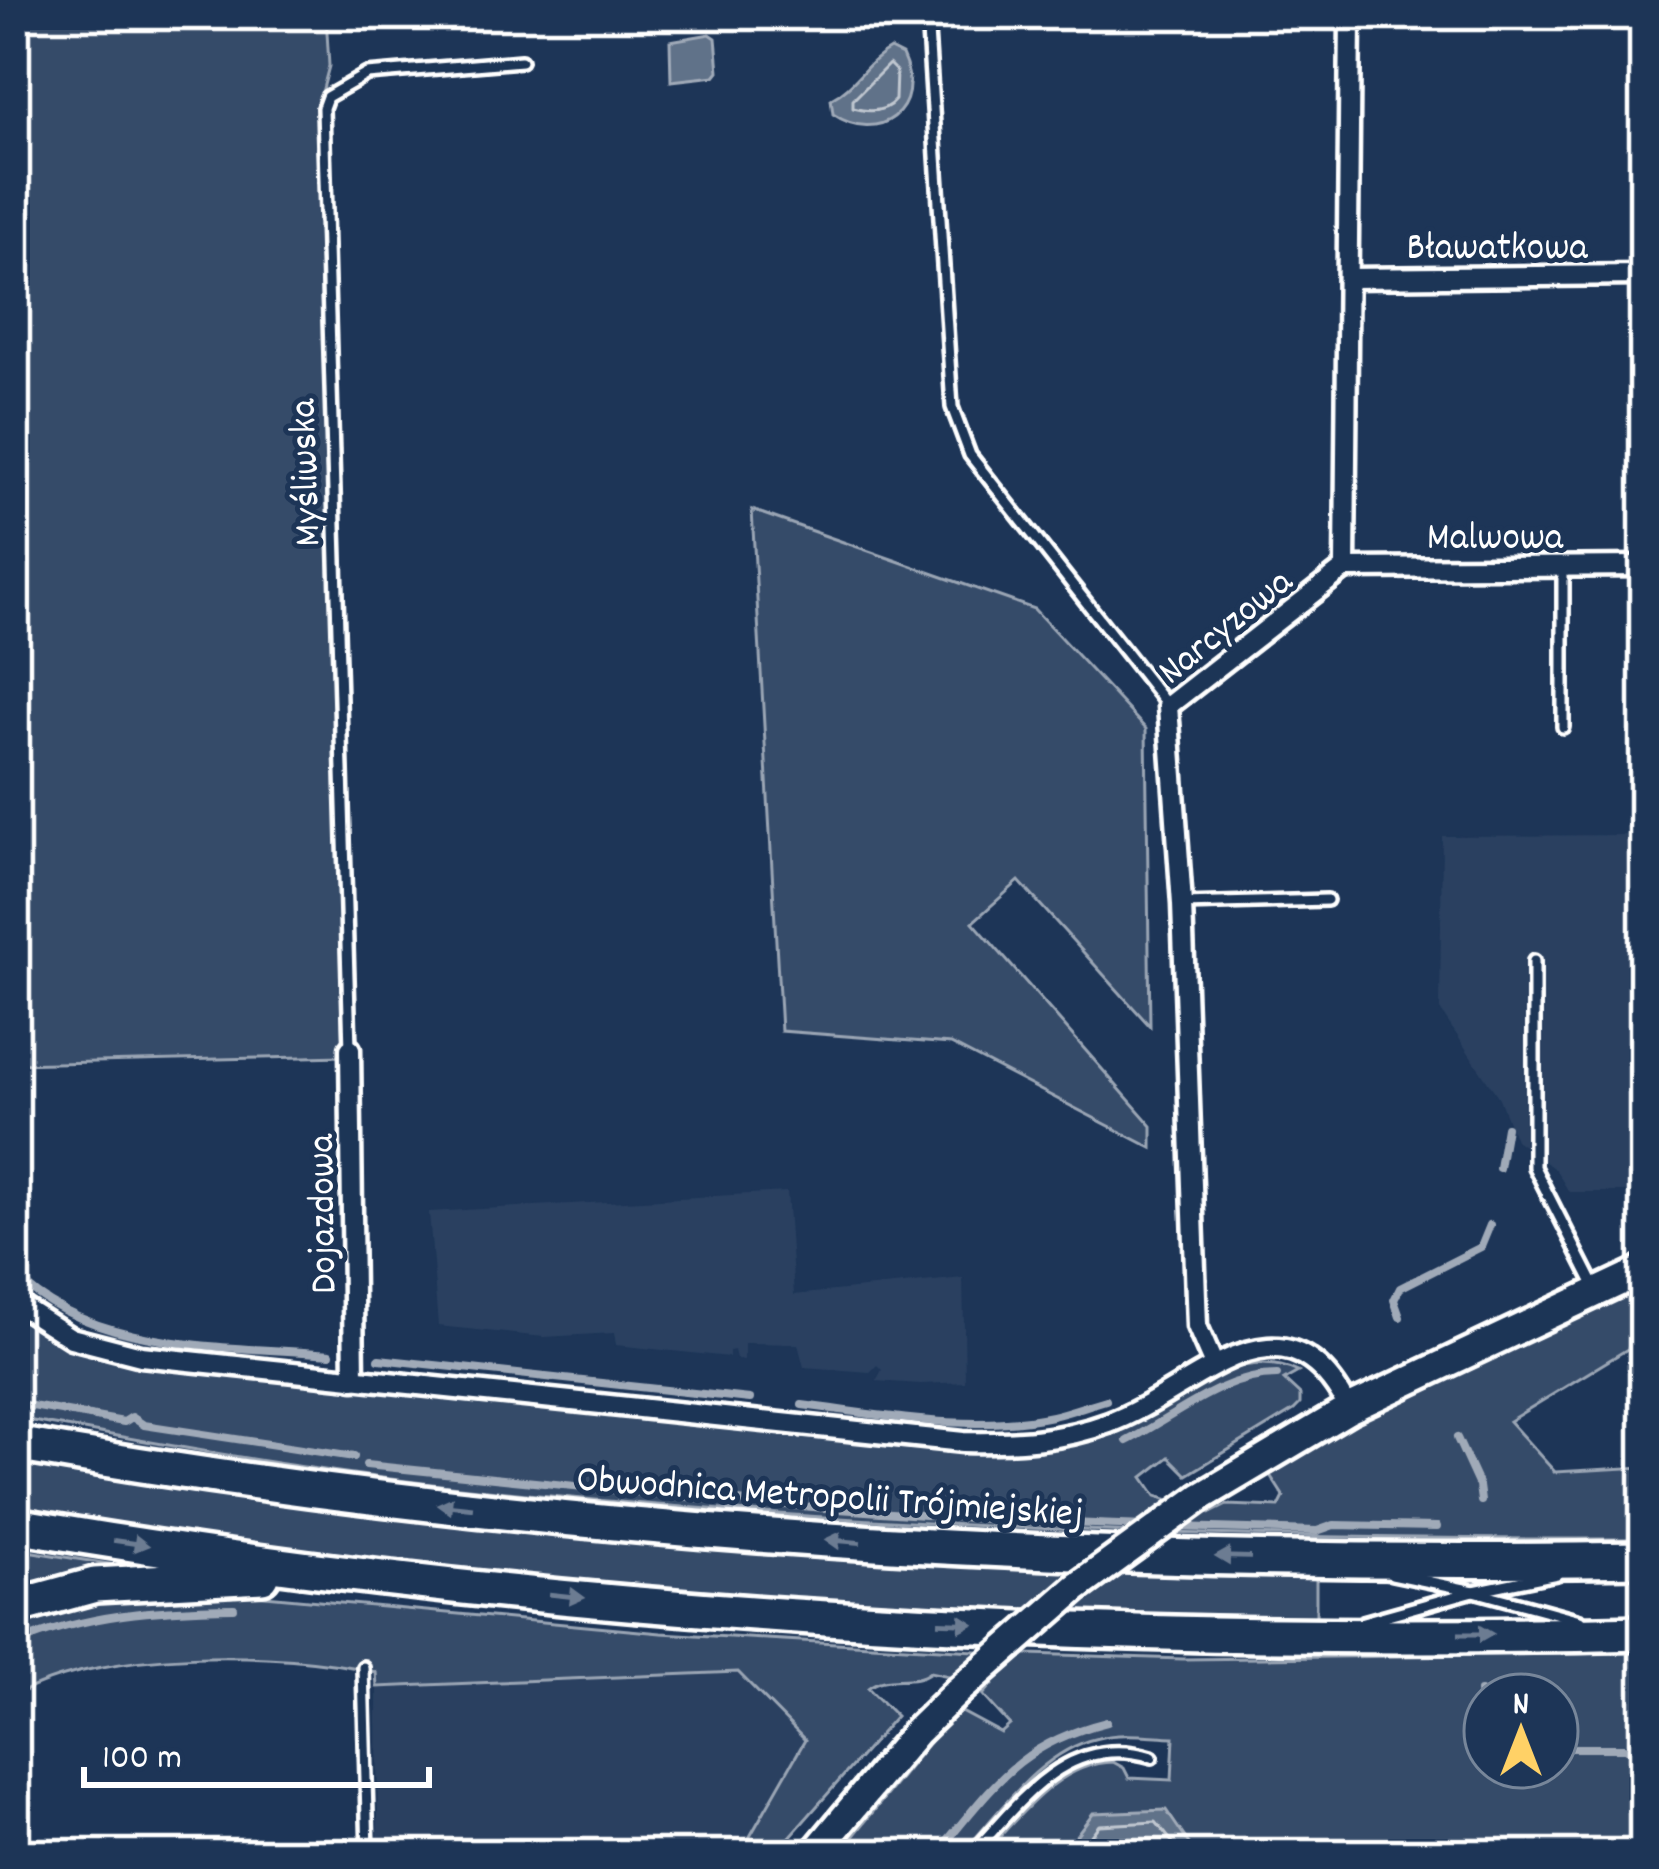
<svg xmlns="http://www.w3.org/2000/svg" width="1659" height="1869" font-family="Dekko,sans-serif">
<rect width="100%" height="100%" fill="#1d3557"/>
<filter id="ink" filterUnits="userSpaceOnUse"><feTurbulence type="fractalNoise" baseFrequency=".00833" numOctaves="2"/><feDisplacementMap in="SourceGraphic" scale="24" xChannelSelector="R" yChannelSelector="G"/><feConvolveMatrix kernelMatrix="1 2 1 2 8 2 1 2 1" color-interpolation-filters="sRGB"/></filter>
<g filter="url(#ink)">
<g fill="#2a4161">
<polygon points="1644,835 1644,1192 1569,1192 1556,1170 1515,1140 1499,1098 1440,1010 1442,836"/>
<polygon points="787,1192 794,1295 963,1278 965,1382 921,1384 876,1381 882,1370 877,1365 870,1372 804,1367 798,1344 744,1343 744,1360 736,1359 734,1350 729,1351 729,1357 616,1345 614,1333 544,1337 438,1326 429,1212"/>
<polygon points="738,1672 805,1740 742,1851 378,1854 377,1687"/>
</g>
<g fill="#364b69" stroke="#9aa5b4" stroke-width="3" fill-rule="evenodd">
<polygon points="15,15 326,15 329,66 319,104 343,1056 15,1064"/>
<polygon points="752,510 1034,609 1146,729 1150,1026 1019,881 973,922 1152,1126 1152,1148 951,1044 781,1031"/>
<path d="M1644,1283V1339L1509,1421L1555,1472L1644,1467V1539C1332,1540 1020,1533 709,1509C576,1499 442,1488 311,1468C212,1454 114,1435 15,1418V1313L74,1349L132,1365L1002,1453C1036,1451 1069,1447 1102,1435C1161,1413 1231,1340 1298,1372L1284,1380L1300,1395V1404L1294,1410L1187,1475L1169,1457L1143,1477L1156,1496L1211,1513L1227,1505L1279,1507L1284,1497L1268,1472L1381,1406Z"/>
<polygon points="15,1459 1316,1572 1316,1621 807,1604 425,1571 15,1513"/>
<polygon points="15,1549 127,1567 15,1595"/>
<path d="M222,1592L661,1633L1028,1654L1183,1659L1644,1653V1854H984C1017,1819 1059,1762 1113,1762L1124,1768L1129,1778L1172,1780L1174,1737C1149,1736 1122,1732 1098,1738C1040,1751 999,1813 961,1854H839L956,1709L1001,1733L1010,1725L983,1695L992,1685L930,1672C913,1686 886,1673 868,1688L896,1716L775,1854H740L805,1740L738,1672L377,1687L376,1672C282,1650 101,1647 15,1696V1618L74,1602ZM1485,1695H1557V1767H1485Z"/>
<polygon points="347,1846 347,1854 15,1854 15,1853"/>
</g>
<g fill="#617289" stroke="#a0aab8" stroke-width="3">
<polygon points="710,34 716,38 719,71 715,76 671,81 670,41"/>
<path d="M890,49L902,55C928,110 878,145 833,114L831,99C856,86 866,62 890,49Z"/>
<polygon points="1166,1810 1196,1854 1062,1854 1093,1813"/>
</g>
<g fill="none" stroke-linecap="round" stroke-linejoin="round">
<g stroke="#c0c7d0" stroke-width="3">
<path d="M889,64L896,71L895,100C885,113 868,112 853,108V100Z"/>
<polyline points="1077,1854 1099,1825 1156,1822 1182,1854"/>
</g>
<g stroke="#a0aab8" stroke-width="8">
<polyline points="1499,1168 1506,1127"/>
<path d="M15,1274C89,1353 229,1345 330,1354"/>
<polyline points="1400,1317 1394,1300 1400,1288 1481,1247 1490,1225"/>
<polyline points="379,1359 750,1399"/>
<polyline points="15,1403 124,1422 132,1417 144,1425 354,1457"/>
<path d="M802,1405C883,1415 971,1433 1052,1416C1070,1412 1088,1405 1106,1400"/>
<polyline points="1457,1438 1479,1486 1481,1501"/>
<path d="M1127,1441C1175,1417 1221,1375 1277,1375"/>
<path d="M366,1465C627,1492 886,1518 1148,1526"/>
<polyline points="1175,1527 1317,1531 1334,1525 1437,1527"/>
<path d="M15,1644C85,1614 159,1609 234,1608"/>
<polyline points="1480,1692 1485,1715"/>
<polyline points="1557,1748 1624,1748 1644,1755"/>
<path d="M936,1854C994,1786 1016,1745 1107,1722"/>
</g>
<defs>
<g id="lane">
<polyline points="927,15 952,407 970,455 1168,706"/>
<polyline points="1563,567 1563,727"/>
<polyline points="1182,904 1327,900"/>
<polyline points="1534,961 1534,1167 1595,1287"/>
<polyline points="350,1049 323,108 327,97 367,74 521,61"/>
<polyline points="1392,1574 1474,1591 1580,1620"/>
<polyline points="1363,1622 1474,1591 1557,1574"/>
<polyline points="363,1667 368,1854"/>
<path d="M972,1854C1022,1799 1069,1732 1152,1757"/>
</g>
<g id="street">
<polyline points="1350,278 1644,275"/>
<polyline points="1345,568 1644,566"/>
<polyline points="350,1049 354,1379"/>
<path d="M15,1302L71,1338L141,1356L963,1442C1015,1443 1060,1441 1109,1423C1195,1392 1283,1279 1349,1409"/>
<polyline points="1214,1365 1197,1326 1182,904 1168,706 1345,568 1350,15"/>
</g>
<g id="secondary">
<polyline points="1201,1497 1349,1409 1644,1270"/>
<polyline points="814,1854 916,1732 958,1691"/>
</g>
<g id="highway">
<path d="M15,1444C552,1538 1100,1568 1644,1559"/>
<path d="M15,1525C547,1616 1104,1646 1644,1633"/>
<polyline points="15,1607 95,1585 262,1576"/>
</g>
</defs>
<use href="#lane" stroke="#fff" stroke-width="18"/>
<use href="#street" stroke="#fff" stroke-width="27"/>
<use href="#secondary" stroke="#fff" stroke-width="36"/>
<use href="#highway" stroke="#fff" stroke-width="42"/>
<use href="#lane" stroke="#1d3557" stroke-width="9"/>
<use href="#street" stroke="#1d3557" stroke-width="18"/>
<use href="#secondary" stroke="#1d3557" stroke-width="27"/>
<use href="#highway" stroke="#1d3557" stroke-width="33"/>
<defs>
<polyline id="secondary-bridge" points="958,1691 1076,1588 1201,1497"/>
</defs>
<use href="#secondary-bridge" stroke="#fff" stroke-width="36" stroke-linecap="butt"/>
<use href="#secondary-bridge" stroke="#1d3557" stroke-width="27"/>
</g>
<defs><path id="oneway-solid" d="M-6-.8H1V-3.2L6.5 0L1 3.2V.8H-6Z" transform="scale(3)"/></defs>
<g fill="#6c7c92">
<use href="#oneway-solid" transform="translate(455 1506) rotate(-174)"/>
<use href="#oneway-solid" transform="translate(843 1541) rotate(-175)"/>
<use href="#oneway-solid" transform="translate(131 1543) rotate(8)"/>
<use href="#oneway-solid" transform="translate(1233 1557) rotate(-179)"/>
<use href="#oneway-solid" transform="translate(567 1596) rotate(6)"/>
<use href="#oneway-solid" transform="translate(956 1623) rotate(2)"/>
<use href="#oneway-solid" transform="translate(1476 1634)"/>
</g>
</g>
<g text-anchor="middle" stroke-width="10" stroke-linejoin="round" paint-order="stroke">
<g font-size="39" fill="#fff" stroke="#1d3557">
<text x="1497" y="258">Bławatkowa</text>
<text transform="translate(302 473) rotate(-92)" y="14">Myśliwska</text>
<text x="1495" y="548">Malwowa</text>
<text transform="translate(1223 624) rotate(-39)" y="14">Narcyzowa</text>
<text transform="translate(319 1214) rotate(-91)" y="14">Dojazdowa</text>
<text transform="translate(830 1493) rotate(4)" y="14">Obwodnica Metropolii Trójmiejskiej</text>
</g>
</g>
<rect width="1659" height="1869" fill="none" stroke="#1d3557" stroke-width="60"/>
<rect x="30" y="30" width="1599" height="1809" fill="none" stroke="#fff" stroke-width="4.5" filter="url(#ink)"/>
<g transform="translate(1521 1731)"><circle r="57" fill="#1d3557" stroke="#77869a" stroke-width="3"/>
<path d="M0-9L21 45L0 30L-21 45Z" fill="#ffd166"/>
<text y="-18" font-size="33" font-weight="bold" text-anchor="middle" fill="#ffffff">N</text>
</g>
<path d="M84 1767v18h345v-18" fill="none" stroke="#ffffff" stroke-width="6"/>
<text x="102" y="1767" font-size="36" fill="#ffffff" stroke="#1d3557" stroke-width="9" paint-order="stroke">100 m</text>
</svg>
